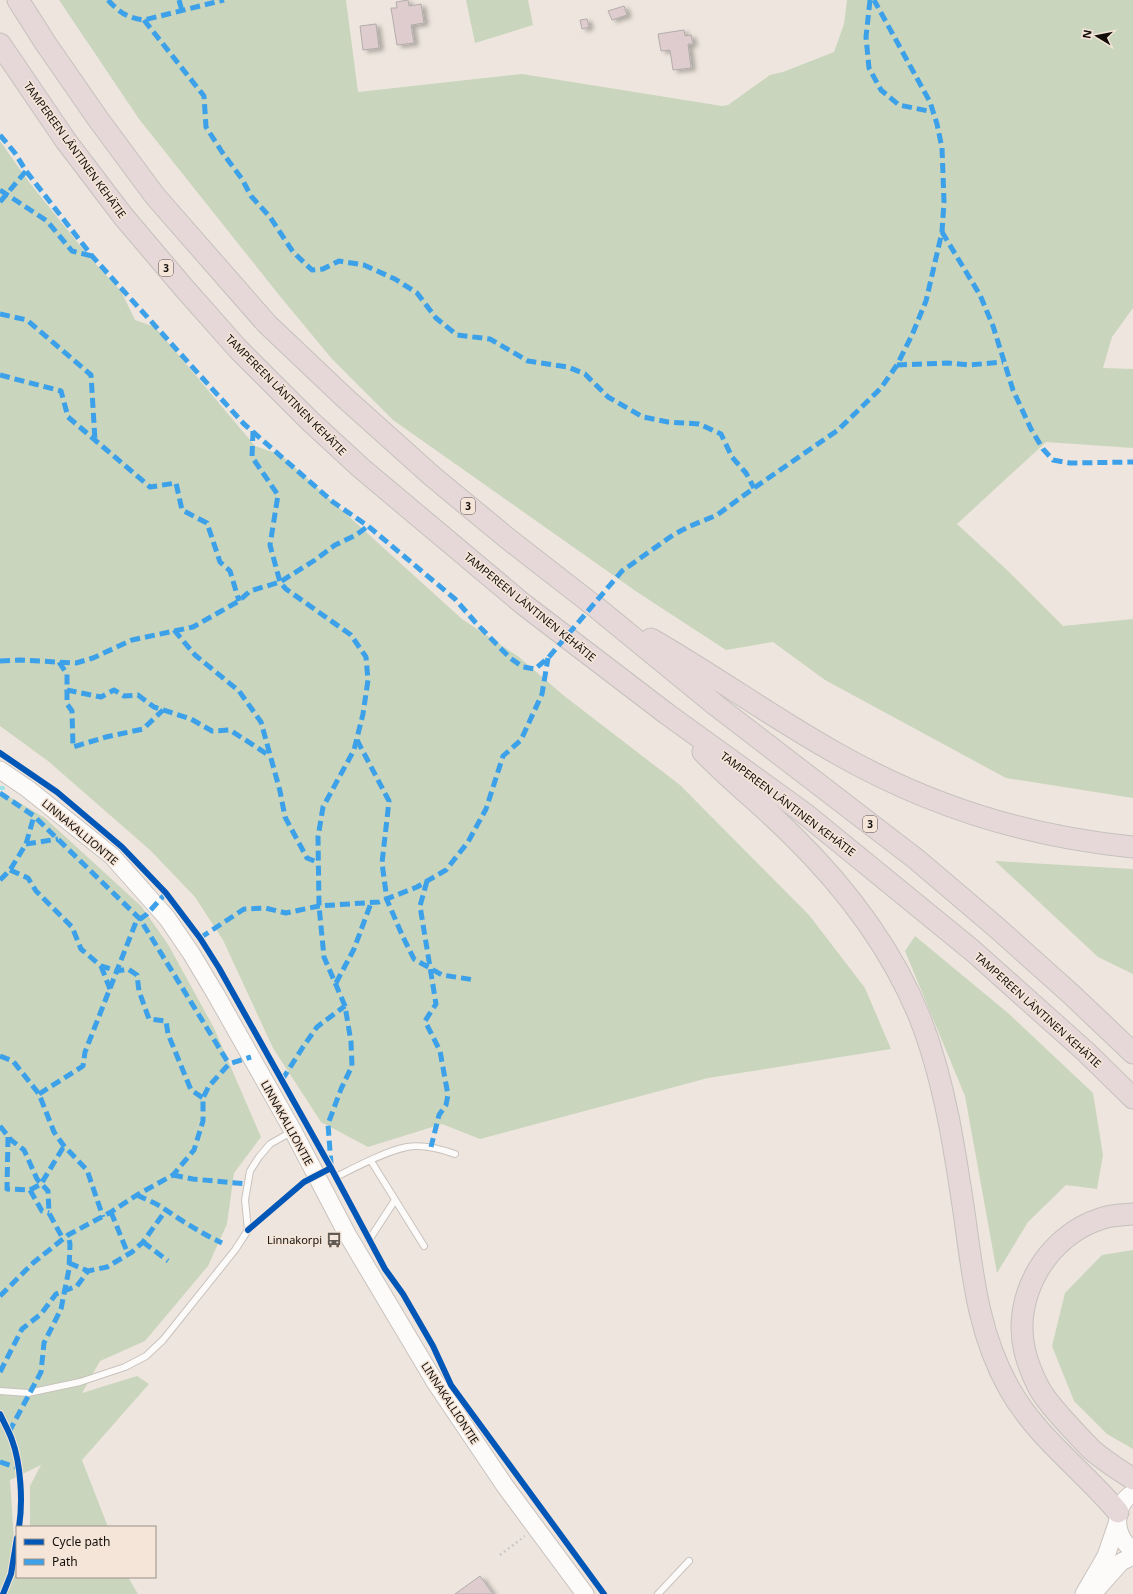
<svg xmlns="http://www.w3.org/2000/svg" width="1133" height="1594" font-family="'Noto Sans',sans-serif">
<defs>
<filter id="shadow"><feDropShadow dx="4.5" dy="2.5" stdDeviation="2" flood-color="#0004"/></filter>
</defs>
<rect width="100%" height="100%" fill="#eee6de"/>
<g fill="#c9d5bc">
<polygon points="59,0 346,0 358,92 522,74 722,106 728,105 770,75 783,72 834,52 844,24 847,0 1133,0 1133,308 1112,337 1103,368 1133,369 1133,448 1046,442 957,524 1008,571 1063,626 1133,619 1133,798 1006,778 825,680 773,642 726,650 637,592 393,420 332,359 279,295 139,119"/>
<polygon points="466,0 528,0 533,25 475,43"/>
<polygon points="0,141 29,182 90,258 121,291 135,320 155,327 255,446 281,455 462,619 519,657 563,695 680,785 809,915 865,988 891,1049 708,1078 480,1139 442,1124 368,1147 321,1122 273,1048 223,940 195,897 150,850 48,761 0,726"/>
<polygon points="0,791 45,818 142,907 169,946 214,1028 261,1137 234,1173 227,1224 208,1266 145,1341 100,1361 82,1393 137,1376 149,1384 82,1460 108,1527 30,1527 30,1486 41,1465 10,1480 15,1554 17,1556 17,1577 128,1577 138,1594 0,1594"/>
<polygon points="995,861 1133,869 1133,974 1098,957"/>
<polygon points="915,936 1008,1013 1093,1093 1103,1155 1097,1189 1066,1185 1028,1222 997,1273 965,1096 905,951"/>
<polygon points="1133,1250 1133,1449 1107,1434 1074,1401 1052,1346 1065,1293 1102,1255"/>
</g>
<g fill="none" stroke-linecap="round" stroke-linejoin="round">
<polyline stroke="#9ce4e7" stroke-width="4" points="0,788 3,788"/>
</g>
<g fill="#dfcccf" stroke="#b3adaa" filter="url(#shadow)">
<polygon points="408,0 409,6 421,4 424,23 411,25 414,43 397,45 391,8 397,8 396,2"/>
<polygon points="624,6 627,15 612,20 608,11"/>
<polygon points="587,19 589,27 582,29 580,20"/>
<polygon points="376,24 379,48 363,50 360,26"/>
<polygon points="684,30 685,36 691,35 693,44 688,44 691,68 673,70 670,50 661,51 658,34"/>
<polygon points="480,1576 493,1594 455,1594"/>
</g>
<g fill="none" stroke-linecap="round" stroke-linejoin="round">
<defs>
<g id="service">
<polyline points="371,1161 424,1246"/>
<path d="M336,1177C356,1167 386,1151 407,1147C423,1144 441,1149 455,1154"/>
<polyline points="369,1240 395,1200"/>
<polyline points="0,1391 28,1393 80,1382 125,1367 146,1356 163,1340 235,1250 248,1230 245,1200 250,1171 259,1157 270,1144 293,1131"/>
<polyline points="658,1594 689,1561"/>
</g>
<g id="secondary">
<polyline points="0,770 28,789 112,856 167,918 191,953 215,993 293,1131 347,1234 435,1382 505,1486 585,1594"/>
<path d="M1133,1493C1112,1506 1113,1536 1133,1550"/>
<polyline points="1097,1589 1121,1562 1133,1556"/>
<polyline points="1084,1594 1106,1556 1117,1524"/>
</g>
<g id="motorway">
<polyline points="18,0 46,44 98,119 155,196 267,324 345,398 432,476 507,538 597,608 718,707 916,859 996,927 1072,995 1133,1053"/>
<polyline points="0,44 66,141 123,216 184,288 238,349 310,421 361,468 523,604 667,714 804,813 973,951 1086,1052 1133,1098"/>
<path d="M651,639C714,675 773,718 836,753C927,805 1029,837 1133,847"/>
<path d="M703,752C731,781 763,806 792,835C844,886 892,949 920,1018C945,1082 955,1151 965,1219C973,1278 979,1335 1009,1388C1036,1437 1083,1470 1118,1512"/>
<path d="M1133,1214C1122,1215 1110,1215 1100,1219C1047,1236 1011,1297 1025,1352C1028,1364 1033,1376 1038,1386C1044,1398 1053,1408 1062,1418C1071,1428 1081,1439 1091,1449C1103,1460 1119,1470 1133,1479"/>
</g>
</defs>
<use href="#service" stroke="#c9c2be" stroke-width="8"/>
<use href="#secondary" stroke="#c9c2be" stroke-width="19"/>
<use href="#motorway" stroke="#c5c1bd" stroke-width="23"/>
<polyline stroke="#ccc9c7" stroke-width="2.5" stroke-dasharray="2 3" stroke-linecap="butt" points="500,1555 525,1536"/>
<use href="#service" stroke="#fcfbfa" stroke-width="6"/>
<use href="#secondary" stroke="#fcfbfa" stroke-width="17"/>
<use href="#motorway" stroke="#e6d7d8" stroke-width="21"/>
<g stroke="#3da1e9" stroke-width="5" stroke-dasharray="10 5" stroke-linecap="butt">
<path d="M108,0C119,12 127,18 144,20L224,0"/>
<polyline points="179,0 182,11"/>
<polyline points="870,0 866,37 869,68 881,90 899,105 933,112"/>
<polyline points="144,20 204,96 206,127 222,152 242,179 251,196 270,217 293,252 312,270 323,269 339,261 364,265 395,279 417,293 436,318 457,335 490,339 528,361 568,367 585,374 608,397 643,417 668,422 699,424 721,434 732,457 746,473 754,488"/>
<polyline points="0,135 15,153 26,171 92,256 244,424 333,502 368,526 455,599 476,623 510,658 523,667 535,669 548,658 622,571 673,535 688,527 717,515 754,488 838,430 881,388 897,365 912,335 926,301 942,232 944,202 942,148 937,124 930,102 874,0"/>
<polyline points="0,190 47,221 72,251 92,256"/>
<polyline points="0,202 26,171"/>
<polyline points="942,232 980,295 993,326 1013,390 1031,429 1043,449 1053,460 1070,463 1133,462"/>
<polyline points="0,314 27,320 91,375 95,440"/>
<polyline points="897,365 948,363 969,365 1003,362"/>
<polyline points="0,375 61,391 68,417 150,487 176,483 182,510 207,523 220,562 230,571 239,601"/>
<polyline points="253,431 252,457 278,495 270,545 280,582 286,589 351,635 366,657 368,680 363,714 354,750 323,807 318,837 319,906 324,957 345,1006 351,1042 352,1066 341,1089 328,1124 331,1164"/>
<polyline points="174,630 195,655 239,691 261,722 280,791 285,817 307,858 319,863"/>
<polyline points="0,661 19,660 76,663 93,658 132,640 193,627 239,601 250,591 280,582 315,560 335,545 356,535 368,526"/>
<polyline points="59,662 67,674 67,690 101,697 114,690 124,696 138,695 154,707 191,719 212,731 230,730 270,756"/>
<polyline points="67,690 67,704 72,711 73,747 106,737 143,729 163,710"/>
<polyline points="357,740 389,801 382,863 387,900 403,937 414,959 442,975 475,980"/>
<polyline points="0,793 34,816 140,919 229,1064"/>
<polyline points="26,844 58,839"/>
<polyline points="10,870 28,878 36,891 72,927 81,949 101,966 117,971 128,969 137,975 139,991 149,1019 166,1021 168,1034 191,1090 203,1098"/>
<polyline points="0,880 10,870 26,844 34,816"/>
<polyline points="427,881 420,906 436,1004 425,1021 440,1051 448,1095 446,1105 439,1115 431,1147"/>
<polyline points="200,938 244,909 265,908 286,913 319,906 379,902 417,887 446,870 468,842 486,809 503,756 521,740 542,694 548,658"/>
<polyline points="101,966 110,989"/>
<polyline points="336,983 354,949 371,903"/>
<polyline points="0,1056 13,1061 39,1094 54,1132 64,1146 87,1170 103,1217"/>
<polyline points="282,1080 303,1047 317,1027 345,1006"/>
<polyline points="39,1094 83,1066 85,1052 136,922 147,914 166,893"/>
<polyline points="0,1126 11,1140 24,1150 37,1179 48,1191 49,1213 63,1239"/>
<polyline points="8,1137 7,1189 30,1190 41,1184 64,1146"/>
<polyline points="173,1175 193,1179 247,1184"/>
<polyline points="30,1190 42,1211 49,1213"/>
<path d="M137,1195C145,1199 156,1203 163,1208C182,1221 201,1233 222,1243"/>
<polyline points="111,1212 128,1254"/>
<polyline points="143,1242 168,1261"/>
<polyline points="69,1263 88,1271"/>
<polyline points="0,1296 33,1263 68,1235 111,1212 137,1195 173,1175 194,1150 203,1121 203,1098 209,1086 229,1064 251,1057"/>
<polyline points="0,1372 22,1329 41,1314 56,1294 77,1286 88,1271 107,1267 132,1252 143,1242 166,1210"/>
<polyline points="9,1432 41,1372 44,1343 61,1309 69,1269 70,1244 68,1235"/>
<polyline points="0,1462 19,1468"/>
</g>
<defs>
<g id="cycleway">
<polyline points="0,753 57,792 122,847 166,893 200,938 219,968 331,1168 385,1269 403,1294 433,1346 451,1385 604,1594"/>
<polyline points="248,1230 304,1182 331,1168"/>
<path d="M0,1414C4,1423 9,1431 12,1440C21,1464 23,1502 19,1527"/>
<polyline points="3,1594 11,1574 17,1538"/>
</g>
</defs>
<use href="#cycleway" stroke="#f4e5d8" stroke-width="8"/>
<use href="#cycleway" stroke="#0057b8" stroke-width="6"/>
</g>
<defs>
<symbol id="bus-bare" viewBox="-9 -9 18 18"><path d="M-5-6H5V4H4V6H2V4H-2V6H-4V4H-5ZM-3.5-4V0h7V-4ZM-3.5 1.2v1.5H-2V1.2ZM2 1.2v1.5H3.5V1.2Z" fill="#605a54" stroke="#f4e5d8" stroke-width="2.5" paint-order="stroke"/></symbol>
</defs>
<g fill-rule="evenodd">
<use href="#bus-bare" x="323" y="1229" width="22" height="22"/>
</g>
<g text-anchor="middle" stroke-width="3.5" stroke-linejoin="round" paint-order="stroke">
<g fill="#f4e5d8" stroke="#564e48" stroke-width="1">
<rect x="159" y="260" width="14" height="16" rx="3"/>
<rect x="461" y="498" width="14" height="16" rx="3"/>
<rect x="863" y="816" width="14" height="16" rx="3"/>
</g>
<g font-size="10" font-weight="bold" fill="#130e0a">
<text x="166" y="272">3</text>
<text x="468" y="510">3</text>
<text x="870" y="828">3</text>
</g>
<g font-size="11" fill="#130e0a" stroke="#f4e5d8">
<text transform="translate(75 150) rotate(54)" y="4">TAMPEREEN LÄNTINEN KEHÄTIE</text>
<text transform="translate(286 395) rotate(45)" y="4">TAMPEREEN LÄNTINEN KEHÄTIE</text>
<text transform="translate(530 607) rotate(39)" y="4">TAMPEREEN LÄNTINEN KEHÄTIE</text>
<text transform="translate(788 804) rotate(37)" y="4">TAMPEREEN LÄNTINEN KEHÄTIE</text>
<text transform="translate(80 832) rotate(40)" y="4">LINNAKALLIONTIE</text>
<text transform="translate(1038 1010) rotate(42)" y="4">TAMPEREEN LÄNTINEN KEHÄTIE</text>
<text transform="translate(287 1123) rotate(61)" y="4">LINNAKALLIONTIE</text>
<text transform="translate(450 1403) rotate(57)" y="4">LINNAKALLIONTIE</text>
</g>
<g font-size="11" fill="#130e0a" stroke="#f4e5d8" text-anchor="end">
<text x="322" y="1244">Linnakorpi</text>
</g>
</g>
<rect x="16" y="1526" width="140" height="52" fill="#f4e5d8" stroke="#9a8f86"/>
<rect x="24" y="1539" width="20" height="6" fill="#0057b8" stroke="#9a8f86"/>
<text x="52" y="1546" font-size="12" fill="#130e0a">Cycle path</text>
<rect x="24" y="1559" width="20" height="6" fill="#3da1e9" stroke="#9a8f86"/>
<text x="52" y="1566" font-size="12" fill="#130e0a">Path</text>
<g transform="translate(1097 36) rotate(280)" stroke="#f4e5d8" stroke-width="3" paint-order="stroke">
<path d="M0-3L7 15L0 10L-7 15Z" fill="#130e0a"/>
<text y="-6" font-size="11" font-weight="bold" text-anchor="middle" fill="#130e0a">N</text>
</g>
</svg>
